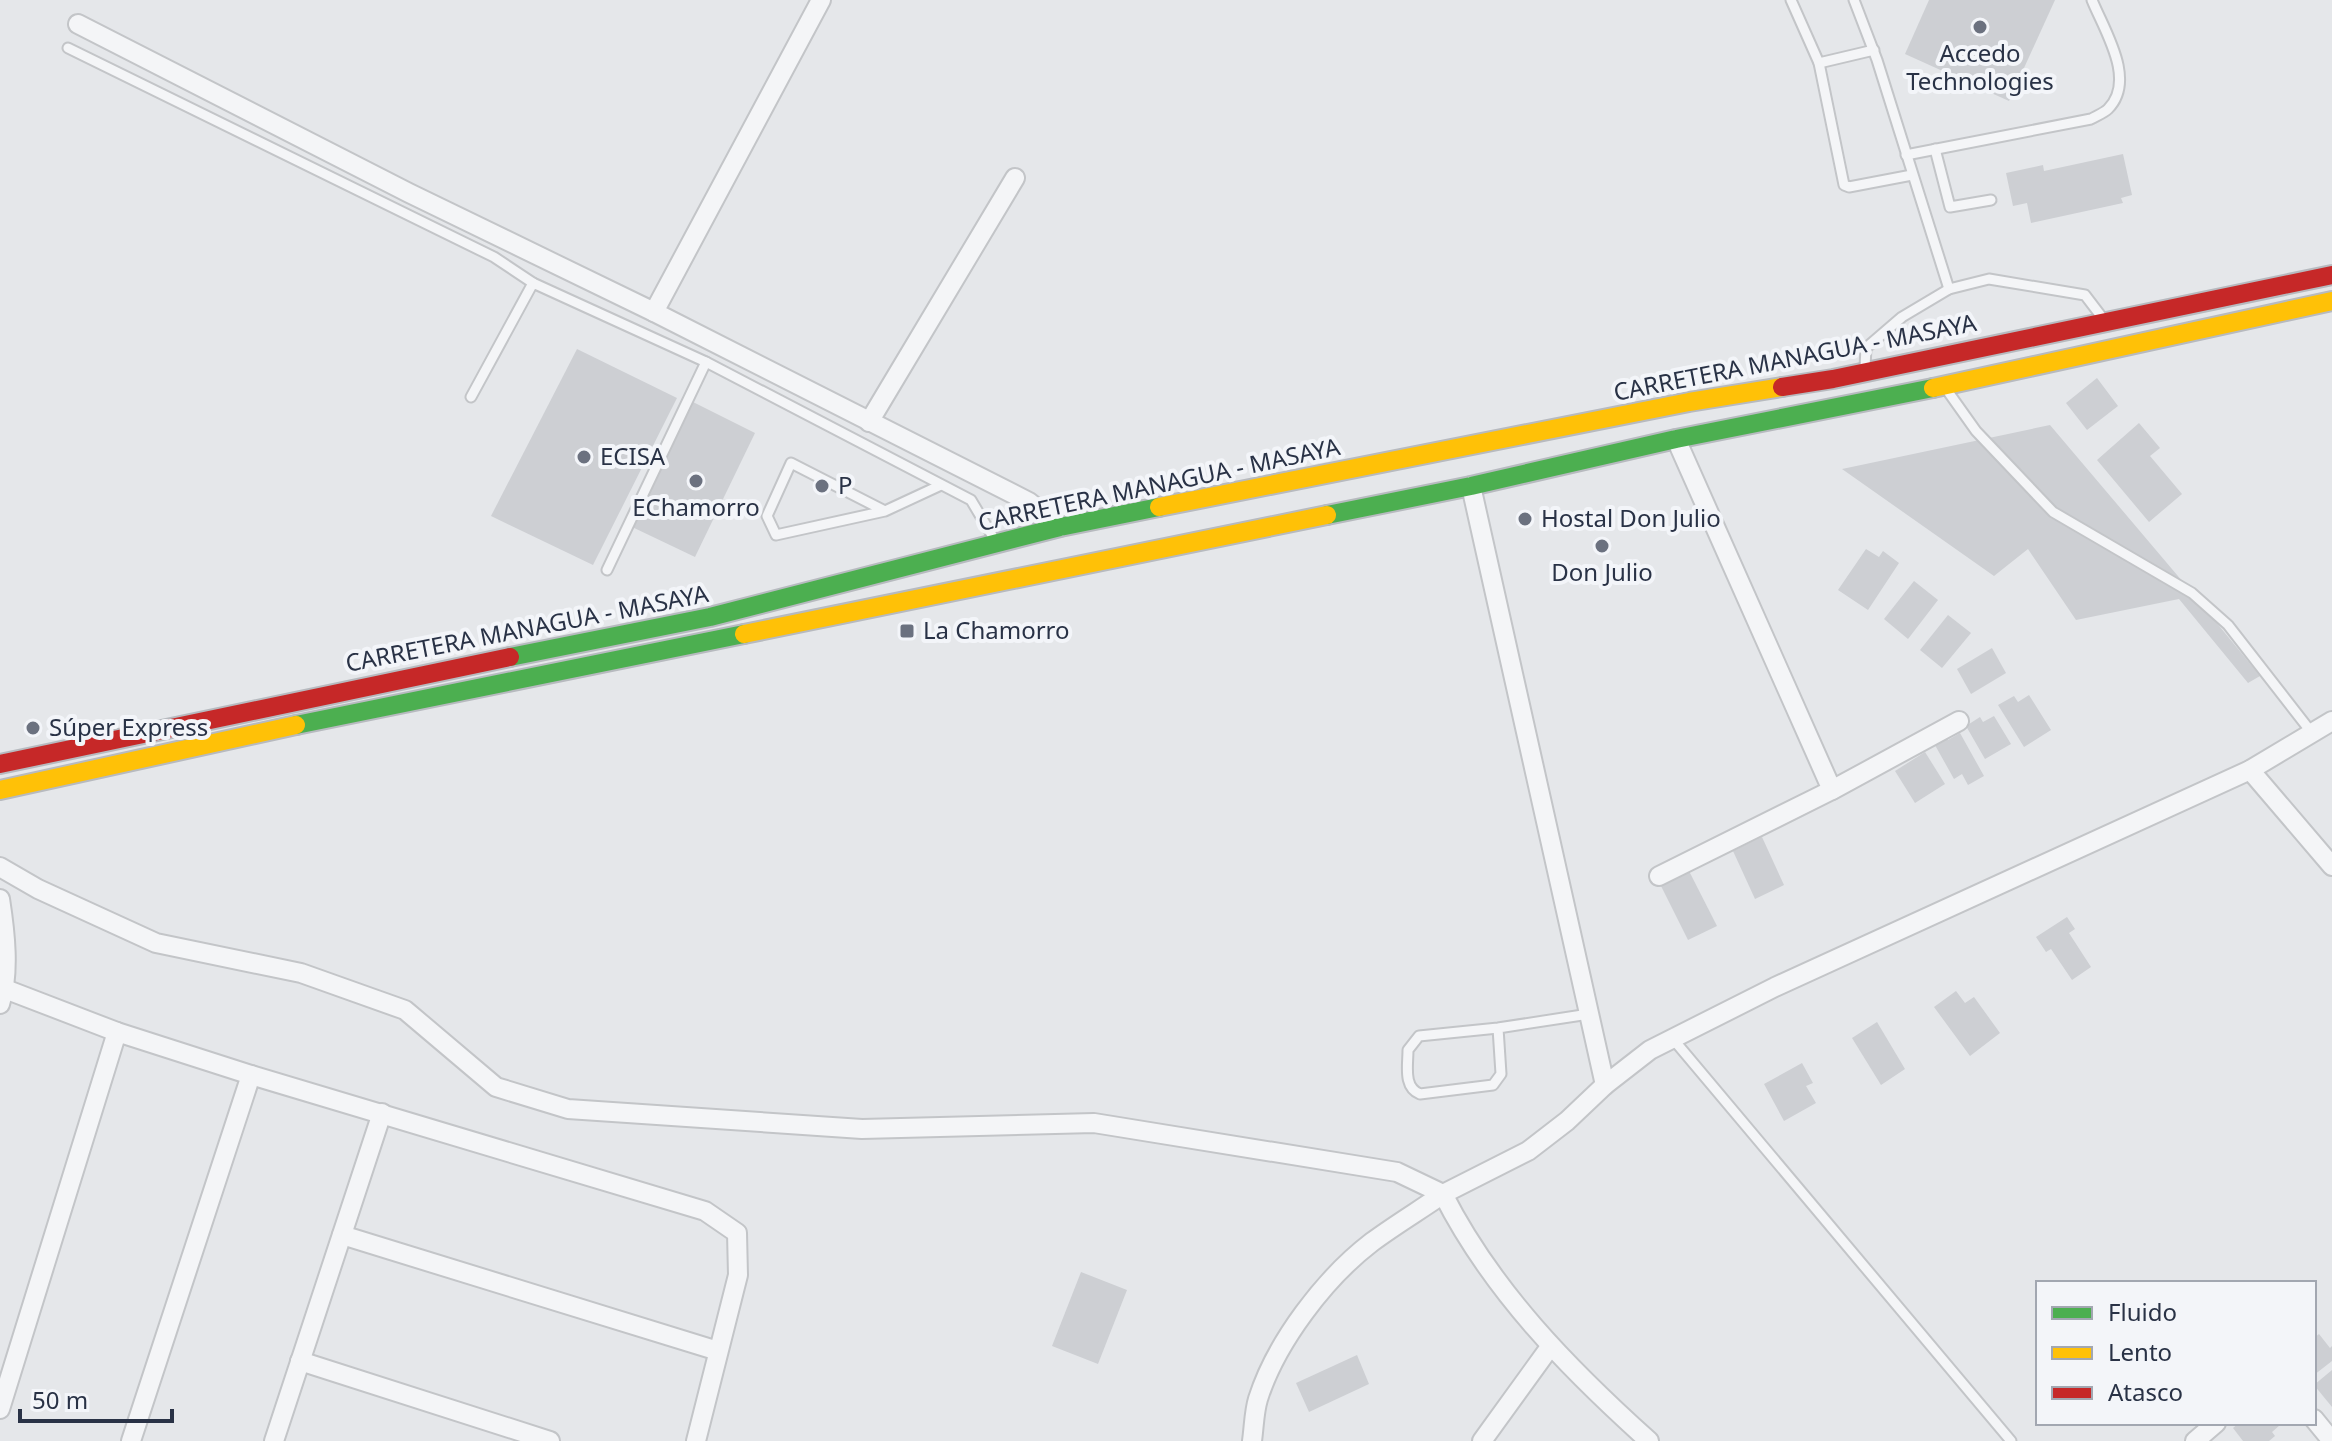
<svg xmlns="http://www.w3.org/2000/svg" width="2332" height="1441" font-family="'Noto Sans',sans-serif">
<rect width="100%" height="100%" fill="#e5e7ea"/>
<g fill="#cdcfd3">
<polygon points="1929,0 2055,0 2009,101 1905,54"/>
<polygon points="2123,154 2132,195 2121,198 2123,203 2031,223 2027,203 2013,206 2006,173 2043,165 2044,171"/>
<polygon points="577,349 677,398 593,565 491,516"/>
<polygon points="2097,378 2118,406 2087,430 2066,403"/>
<polygon points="691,401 755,433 695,557 630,526"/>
<polygon points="2139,423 2160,448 2150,456 2182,494 2149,522 2097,460"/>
<polygon points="2050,425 2194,595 2260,676 2248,683 2179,599 2076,620 2028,549 1994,576 1842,469"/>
<polygon points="1866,549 1879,557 1883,551 1899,563 1868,610 1838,590"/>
<polygon points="1914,581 1938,600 1908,639 1884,619"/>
<polygon points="1948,615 1971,633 1942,668 1920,650"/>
<polygon points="1992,648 2006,673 1971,694 1957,669"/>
<polygon points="2029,695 2051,730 2024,747 1998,705 2014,696 2018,702"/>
<polygon points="1994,716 2011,744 1985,759 1966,726 1980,717 1983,722"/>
<polygon points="1944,731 1948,740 1960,733 1984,776 1968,785 1962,774 1954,779 1931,738"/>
<polygon points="1925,752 1945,784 1915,803 1895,771"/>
<polygon points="1762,837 1784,885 1755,899 1733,851"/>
<polygon points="1689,871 1717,926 1688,940 1661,886"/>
<polygon points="2067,917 2075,929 2069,933 2091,967 2072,980 2051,949 2046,952 2036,937"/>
<polygon points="1956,991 1965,1003 1974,997 2000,1033 1970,1056 1934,1007"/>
<polygon points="1877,1022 1905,1069 1881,1085 1852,1038"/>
<polygon points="1802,1063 1813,1083 1806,1086 1816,1103 1784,1121 1764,1084"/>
<polygon points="1081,1272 1127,1290 1098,1364 1052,1346"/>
<polygon points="2319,1334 2330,1348 2332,1346 2332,1361 2314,1375 2314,1338"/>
<polygon points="1357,1355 1369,1384 1309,1412 1296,1383"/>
<polygon points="2332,1370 2332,1407 2314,1385"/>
<polygon points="2239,1423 2279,1423 2280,1425 2272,1432 2275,1436 2269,1441 2243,1441 2233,1428"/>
</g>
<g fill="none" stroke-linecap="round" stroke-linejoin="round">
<defs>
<g id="lane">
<polyline points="1791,0 1819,63 1844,185 1849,187 1912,175"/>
<polyline points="1854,0 1877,60 1949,289"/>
<polyline points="68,48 494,257 533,283"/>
<polyline points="1819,63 1874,50"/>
<polyline points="1935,149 1950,207 1991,200"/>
<path d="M1906,155L2091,119C2096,116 2104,113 2108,109C2137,80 2104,30 2092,0"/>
<polyline points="1865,367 1866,348 1902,317 1949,289 1989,279 2085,295 2101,316"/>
<polyline points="1949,393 1976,431 2053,512 2192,593 2228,625 2312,733"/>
<polyline points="471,397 533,283 706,362"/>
<polyline points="885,511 791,463 767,516 776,535 885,511 941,485"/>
<polyline points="607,570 706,362 971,500 993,537"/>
<path d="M1498,1028L1501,1074L1493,1085L1420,1094C1403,1087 1408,1066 1408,1050L1419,1036L1498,1028L1589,1014"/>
<polyline points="1673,1039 2011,1441"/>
</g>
<g id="street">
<polyline points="78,24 409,193 654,312 1029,502 1060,527"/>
<polyline points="654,312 821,0"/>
<polyline points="869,422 1015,178"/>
<polyline points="1471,486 1605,1085"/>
<polyline points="2250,770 2332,866"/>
<polyline points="1832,790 1959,721"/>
<polyline points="0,867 38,889 156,943 301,973 405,1010 496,1087 568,1109 862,1129 1094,1123 1397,1172 1443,1194 1528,1151 1567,1121 1605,1085 1650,1050 1775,987 2250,770 2332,721"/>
<polyline points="1659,876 1832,790 1676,439"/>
<path d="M0,899C5,931 10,973 0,1004"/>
<polyline points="5,989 117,1032 251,1075 705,1211 737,1233 738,1275 696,1441"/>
<polyline points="342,1235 718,1351"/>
<polyline points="300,1361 550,1441"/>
<polyline points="0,1409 117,1032"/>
<polyline points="2314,1419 2332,1441"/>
<polyline points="131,1441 251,1075"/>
<polyline points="274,1441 382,1113"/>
<path d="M1252,1441C1254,1427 1254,1412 1258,1399C1276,1342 1325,1278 1372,1242C1395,1225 1420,1210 1443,1194C1492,1291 1569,1369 1649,1441"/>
<polyline points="1482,1441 1550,1347"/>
<polyline points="2195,1441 2216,1423"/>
</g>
<g id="fast">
<polyline points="1327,515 1471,486 1676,439 1933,388"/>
<polyline points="510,657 710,617 1060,527 1159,507"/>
<polyline points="296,725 744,634"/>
</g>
<g id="slow">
<polyline points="1933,388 2332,301"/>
<polyline points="1159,507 1689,402 1782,387"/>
<polyline points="744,634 1327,515"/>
<polyline points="0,790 296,725"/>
</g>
<g id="jam">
<polyline points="1782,387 1833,379 2332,275"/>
<polyline points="0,764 510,657"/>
</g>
</defs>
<use href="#lane" stroke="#c3c5c8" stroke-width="13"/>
<use href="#street" stroke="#c3c5c8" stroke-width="22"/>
<use href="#fast" stroke="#b7babf" stroke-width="22"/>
<use href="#slow" stroke="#b7babf" stroke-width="22"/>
<use href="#jam" stroke="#b7babf" stroke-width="22"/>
<use href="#lane" stroke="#f4f5f7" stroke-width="9"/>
<use href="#street" stroke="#f4f5f7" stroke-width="18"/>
<use href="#fast" stroke="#4caf50" stroke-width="18"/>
<use href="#slow" stroke="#ffc107" stroke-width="18"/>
<use href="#jam" stroke="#c62828" stroke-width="18"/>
</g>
<g fill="#6b717f" stroke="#f3f5f9" stroke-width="3">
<circle cx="1980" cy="27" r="8"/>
<circle cx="584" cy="457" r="8"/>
<circle cx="696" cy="481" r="8"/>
<circle cx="822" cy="486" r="8"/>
<circle cx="1525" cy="519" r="8"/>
<circle cx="1602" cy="546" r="8"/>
<rect x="899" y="623" width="16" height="16" rx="4"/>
<circle cx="33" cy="728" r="8"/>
</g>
<g text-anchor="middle" stroke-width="8" stroke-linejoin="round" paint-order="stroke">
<g font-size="24" fill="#293246" stroke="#f3f5f9" text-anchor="start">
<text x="1980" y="62" text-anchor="middle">Accedo<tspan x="1980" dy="28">Technologies</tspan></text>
<text x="600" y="465">ECISA</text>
<text x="838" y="494">P</text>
<text x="696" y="516" text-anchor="middle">EChamorro</text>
<text x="1541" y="527">Hostal Don Julio</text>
<text x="1602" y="581" text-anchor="middle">Don Julio</text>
<text x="923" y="639">La Chamorro</text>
<text x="49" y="736">Súper Express</text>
</g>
<g font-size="24" fill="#293246" stroke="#f3f5f9">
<text transform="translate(1795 358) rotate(-11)" y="8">CARRETERA MANAGUA - MASAYA</text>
<text transform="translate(1159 485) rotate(-12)" y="8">CARRETERA MANAGUA - MASAYA</text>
<text transform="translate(527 629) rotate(-11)" y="8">CARRETERA MANAGUA - MASAYA</text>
</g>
</g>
<rect x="2036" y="1281" width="280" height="144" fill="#f3f5f9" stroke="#a2a7b1" stroke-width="2"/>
<rect x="2052" y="1307" width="40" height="12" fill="#4caf50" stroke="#a2a7b1" stroke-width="2"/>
<text x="2108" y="1321" font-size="24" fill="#293246">Fluido</text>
<rect x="2052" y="1347" width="40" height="12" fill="#ffc107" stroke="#a2a7b1" stroke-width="2"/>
<text x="2108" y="1361" font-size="24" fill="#293246">Lento</text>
<rect x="2052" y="1387" width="40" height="12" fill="#c62828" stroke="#a2a7b1" stroke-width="2"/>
<text x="2108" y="1401" font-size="24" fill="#293246">Atasco</text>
<path d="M20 1409v12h152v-12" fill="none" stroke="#293246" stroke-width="4"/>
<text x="32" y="1409" font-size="24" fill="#293246" stroke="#f3f5f9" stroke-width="6" paint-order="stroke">50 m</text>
</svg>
